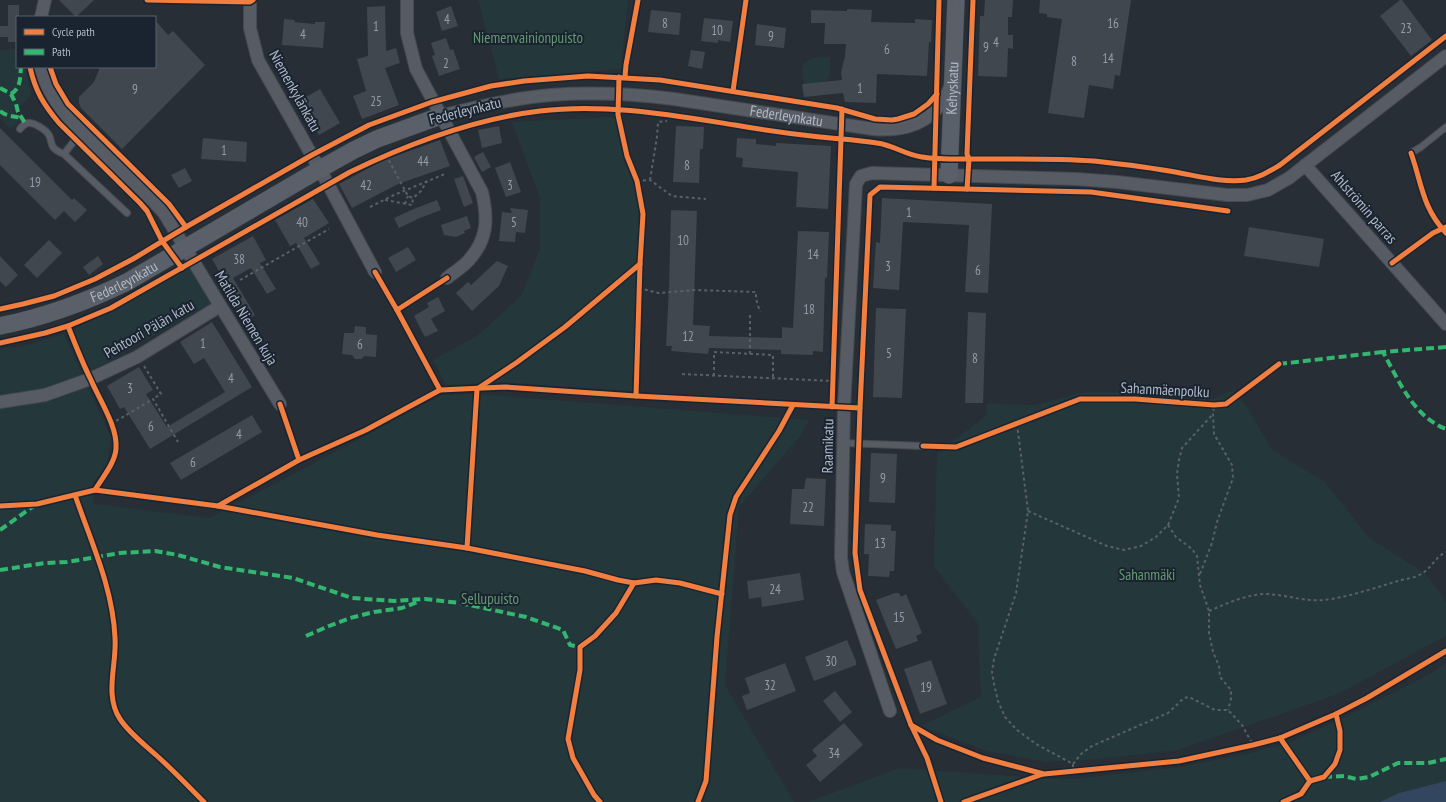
<svg xmlns="http://www.w3.org/2000/svg" width="1446" height="802" font-family="'PT Sans Narrow',sans-serif">
<rect width="100%" height="100%" fill="#272e36"/>
<g fill="#24383c">
<polygon points="478,0 628,0 621,69 499,79"/>
<polygon points="0,50 17,50 17,67 25,67 31,95 14,114 21,120 10,129 0,118"/>
<polygon points="830,57 830,74 827,81 804,84 802,69 805,62 813,58"/>
<polygon points="615,117 624,160 636,189 639,204 640,238 632,391 500,382 446,385 433,360 477,336 521,296 540,249 540,198 512,122"/>
<polygon points="189,266 211,303 91,371 71,331"/>
<polygon points="64,334 111,438 107,463 92,484 94,504 210,518 442,395 475,394 809,420 801,435 739,507 725,685 794,802 0,802 0,349 28,345"/>
<polygon points="1233,390 1245,404 1272,450 1325,482 1368,537 1426,574 1446,602 1446,636 1338,694 1178,750 1088,760 1048,762 987,751 921,726 981,697 978,624 934,566 937,453 986,416 987,404 1035,405 1085,392 1136,392 1213,399"/>
<polygon points="1446,663 1446,781 1399,793 1380,802 808,802 900,768 1052,779 1073,779 1181,767 1254,752 1288,743 1343,718 1430,674"/>
</g>
<polygon fill="#324660" points="1446,781 1446,802 1380,802 1399,793"/>
<g fill="#41474e">
<polygon points="59,0 94,0 76,17"/>
<polygon points="985,0 1013,0 1012,17 1008,17 1008,35 1013,35 1013,49 1008,48 1007,77 978,76 980,16 984,16"/>
<polygon points="1040,0 1131,0 1120,76 1115,75 1113,89 1089,85 1084,118 1048,113 1062,19 1047,17 1047,14 1039,13"/>
<polygon points="1400,0 1402,0 1432,40 1411,56 1380,16"/>
<polygon points="8,5 19,5 19,17 17,17 17,42 8,42 8,37 0,37 0,26 8,26"/>
<polygon points="385,6 386,51 396,48 400,63 385,68 399,105 362,119 353,96 366,91 357,59 368,56 367,7"/>
<polygon points="451,6 458,26 442,31 436,12"/>
<polygon points="847,9 872,10 871,22 915,23 915,19 932,20 931,42 929,42 927,76 877,74 876,103 845,102 843,93 804,97 802,84 842,80 841,73 845,56 846,44 824,44 825,23 811,23 811,10 847,11"/>
<polygon points="651,10 681,13 679,35 648,32"/>
<polygon points="704,18 733,21 730,42 718,40 718,43 701,41"/>
<polygon points="284,19 295,20 294,22 315,24 315,22 325,22 323,48 282,45"/>
<polygon points="155,20 168,35 173,31 205,65 122,149 81,108 79,103 79,97 94,82 100,67 155,67"/>
<polygon points="757,24 786,28 784,48 755,45"/>
<polygon points="446,38 450,50 453,49 460,69 439,76 432,56 435,55 431,43"/>
<polygon points="691,50 705,52 702,69 688,66"/>
<polygon points="320,89 340,123 319,135 299,101"/>
<polygon points="499,126 502,143 482,148 478,130"/>
<polygon points="676,126 704,127 703,149 700,149 699,183 673,182"/>
<polygon points="0,128 72,200 74,198 87,210 75,222 64,211 55,220 0,165"/>
<polygon points="203,138 247,142 246,162 201,159"/>
<polygon points="737,138 756,139 756,144 776,146 776,143 831,146 828,209 796,207 798,172 742,167 743,158 736,157"/>
<polygon points="440,140 450,166 398,184 352,208 339,184 384,160"/>
<polygon points="483,152 491,167 482,172 474,157"/>
<polygon points="510,162 521,192 506,197 495,168"/>
<polygon points="185,168 192,181 179,188 171,175"/>
<polygon points="463,176 473,203 464,207 454,179"/>
<polygon points="882,198 992,204 988,293 965,292 969,225 903,222 899,290 873,288 876,242 880,243"/>
<polygon points="313,199 329,223 304,238 320,264 311,269 296,243 290,246 275,220"/>
<polygon points="437,200 441,210 420,218 399,228 394,218 416,208"/>
<polygon points="510,208 528,210 525,233 516,232 515,242 499,241 502,212 512,213"/>
<polygon points="671,210 697,211 693,325 710,326 709,336 782,338 782,327 793,328 798,231 829,232 827,278 825,277 823,352 813,351 813,355 781,354 781,350 709,348 708,354 671,351 672,346 666,346 669,288"/>
<polygon points="467,216 471,228 464,231 465,233 456,237 444,235 441,225"/>
<polygon points="1249,227 1324,239 1319,267 1244,256"/>
<polygon points="253,236 266,260 260,263 276,289 267,294 251,268 233,278 255,315 245,321 229,295 231,293 212,259"/>
<polygon points="49,240 62,253 37,278 24,265"/>
<polygon points="408,247 416,260 396,272 388,258"/>
<polygon points="0,256 18,275 6,287 0,281"/>
<polygon points="98,256 103,264 89,275 83,267"/>
<polygon points="497,261 508,266 499,286 472,311 456,293 468,282 471,285"/>
<polygon points="438,297 445,311 431,319 438,331 425,337 414,316 429,307 427,303"/>
<polygon points="876,308 906,309 902,398 873,397"/>
<polygon points="968,312 986,313 983,403 965,403"/>
<polygon points="212,322 252,387 150,449 124,407 120,409 107,386 139,367 153,390 146,394 167,427 225,392 204,358 194,364 180,342"/>
<polygon points="355,326 366,327 366,334 377,335 376,357 364,356 362,359 355,359 352,355 342,354 344,333 354,333"/>
<polygon points="252,415 262,432 181,480 170,463"/>
<polygon points="871,453 897,454 895,503 869,502"/>
<polygon points="806,478 826,479 824,526 790,524 792,489 804,489"/>
<polygon points="865,524 891,525 891,531 896,531 894,571 890,571 889,577 868,576 869,554 864,554"/>
<polygon points="800,573 804,600 762,607 761,597 749,599 747,581"/>
<polygon points="895,593 899,593 901,597 906,594 922,633 916,636 918,641 896,649 876,600"/>
<polygon points="847,640 856,661 856,665 814,681 805,657"/>
<polygon points="931,660 947,704 920,714 904,669"/>
<polygon points="785,663 796,691 747,710 742,696 750,693 745,678"/>
<polygon points="835,691 852,712 840,722 823,701"/>
<polygon points="844,723 863,745 820,782 806,765 817,756 812,750"/>
</g>
<g fill="none" stroke-linecap="round" stroke-linejoin="round">
<defs>
<g id="lane">
<path d="M20,129C22,126 24,124 28,123C34,122 46,130 49,135C51,139 51,144 53,147C56,151 59,152 64,154L81,132"/>
<polyline points="1411,153 1421,147 1446,127"/>
<polyline points="64,154 127,213"/>
<polyline points="844,443 923,446"/>
</g>
<g id="street">
<path d="M407,0V33L416,69L482,192C488,218 488,239 469,260C463,267 454,272 447,278"/>
<polyline points="250,2 250,28 258,60 328,184 375,272"/>
<polyline points="41,17 45,0"/>
<path d="M40,67C50,103 72,123 98,148C120,170 144,190 164,213L280,404"/>
<path id="s1" d="M440,116C477,107 514,98 551,95C592,92 633,94 674,99L873,129C908,132 936,122 950,87"/>
<polyline points="1305,165 1446,324"/>
<polyline points="0,402 45,395 90,379 137,357 220,306"/>
<polyline points="890,711 843,572 841,557 844,407 856,184 861,176 872,173 1076,179 1117,182 1227,195 1247,195 1268,190 1289,178 1446,56"/>
</g>
<g id="secondary">
<path id="s2" d="M949,175L956,0"/>
<path id="s3" d="M0,326C45,317 86,302 127,282L320,169L354,150L377,139L440,116"/>
</g>
</defs>
<use href="#lane" stroke="#454a50" stroke-width="8"/>
<use href="#street" stroke="#454a50" stroke-width="14"/>
<use href="#secondary" stroke="#454a50" stroke-width="18"/>
<g stroke="#5a6067" stroke-width="2" stroke-dasharray="3 3" stroke-linecap="butt">
<polyline points="188,0 188,1"/>
<polyline points="386,155 408,196 413,198 421,191 427,181"/>
<polyline points="650,180 657,137 658,122 667,121"/>
<polyline points="637,181 650,180 672,196 706,199"/>
<polyline points="385,200 412,205 413,198"/>
<polyline points="405,204 408,196"/>
<polyline points="370,207 394,195 445,174"/>
<polyline points="240,280 329,229"/>
<polyline points="639,288 658,293 695,290 756,292 756,299 760,312"/>
<polyline points="750,354 750,315"/>
<polyline points="144,366 161,394 153,399"/>
<polyline points="682,374 832,381"/>
<polyline points="714,376 714,352 773,355 773,378"/>
<polyline points="111,424 153,399 178,442"/>
<polyline points="1017,424 1028,511 1016,593 994,659 992,672 994,684 998,701 1005,717 1017,730 1036,744 1073,764 1073,772"/>
<polyline points="1028,511 1107,546 1124,550 1141,546 1156,537 1168,525 1179,498 1177,474 1179,460 1182,448 1213,414"/>
<polyline points="1168,525 1176,537 1192,549 1197,556 1200,585 1209,611 1209,633 1213,652 1219,666 1220,677 1231,690 1231,699 1228,710"/>
<polyline points="1200,574 1212,543 1217,522 1233,478 1232,465 1214,434 1213,414 1214,405"/>
<path d="M1209,611C1228,603 1247,594 1267,594C1287,595 1305,602 1324,600C1349,597 1374,588 1398,581C1405,579 1415,578 1421,574C1431,569 1435,557 1446,552"/>
<polyline points="1073,764 1081,754 1092,746 1168,713 1184,698 1189,697 1215,710 1228,710 1242,725 1253,745"/>
</g>
<use href="#lane" stroke="#575c64" stroke-width="6"/>
<use href="#street" stroke="#575c64" stroke-width="12"/>
<use href="#secondary" stroke="#5a6069" stroke-width="17"/>
<g stroke="#5a5f68" stroke-width="1">
<path d="M427,117C488,97 553,89 617,90C660,91 704,99 746,106C792,113 838,120 884,125C961,125 951,56 953,0"/>
<polyline points="0,323 58,308 95,293 126,278 318,166 358,145"/>
<path d="M0,329C47,319 85,305 128,284C178,256 227,227 276,198C310,178 344,156 381,141C448,113 520,97 593,97C640,97 686,105 732,112C779,119 826,126 873,133C883,133 892,134 901,133C909,132 917,128 924,124C955,107 956,78 957,46C958,31 959,15 959,0"/>
</g>
<g stroke="#33b770" stroke-width="4" stroke-dasharray="8 4" stroke-linecap="butt">
<polyline points="0,88 11,94 16,104 18,112 25,123"/>
<path d="M11,94C21,88 20,78 21,67"/>
<path d="M0,111C9,118 15,115 23,119"/>
<path d="M1446,347L1383,352C1399,381 1413,416 1446,429"/>
<polyline points="1279,364 1383,352"/>
<polyline points="0,530 35,505"/>
<polyline points="0,570 45,563 67,562 120,553 155,551 178,555 220,567 293,578 352,598 394,601 425,599 460,603 526,617 563,630 570,645 580,647"/>
<polyline points="306,636 329,626 350,618 374,612 402,608 420,601"/>
<polyline points="1324,777 1344,776 1356,779 1369,777 1398,763 1428,763 1446,759"/>
</g>
<defs>
<g id="cycleway">
<polyline points="147,0 250,2 253,0"/>
<path d="M30,67C35,91 44,105 59,123L140,203L147,211L162,241L182,268"/>
<polyline points="50,67 56,84 68,104 169,204 186,227"/>
<polyline points="619,77 618,115 627,156 637,181 643,214 640,264 636,396"/>
<polyline points="625,77 626,65 638,0"/>
<polyline points="733,91 746,0"/>
<path d="M1411,153C1422,184 1422,207 1446,233"/>
<polyline points="934,188 939,0"/>
<polyline points="967,189 969,159 967,154 973,0"/>
<polyline points="1392,263 1433,233 1446,227"/>
<polyline points="375,272 397,310 447,278"/>
<polyline points="0,309 23,304 54,296 95,279 133,259 186,227 312,155 369,125 432,102 491,86 524,81 588,76 660,80 837,108 875,119 892,120 898,119 914,114 928,104 937,94"/>
<polyline points="397,310 440,390"/>
<path d="M68,326C75,344 82,362 91,380C99,399 118,427 116,449C115,463 102,478 95,490"/>
<path d="M0,343L45,333L68,326L111,308L350,172C410,143 474,119 540,111C605,103 671,115 735,125C763,130 792,134 820,137C839,139 858,140 877,143C893,145 906,155 922,157C941,160 961,159 980,159C1018,159 1056,158 1094,161C1121,164 1148,167 1175,172C1198,176 1223,183 1246,180C1259,178 1270,171 1280,165L1446,36"/>
<polyline points="280,404 299,460"/>
<polyline points="832,407 842,109"/>
<polyline points="923,446 956,447 1080,399 1135,399 1214,405 1226,404 1279,364"/>
<path d="M75,495C91,542 113,588 115,638C117,664 104,695 120,719C129,733 144,744 156,755C173,770 188,786 204,802"/>
<polyline points="0,506 37,504 95,490 218,506 377,535 467,548 585,571 618,580 634,583 656,580 680,583 722,594"/>
<polyline points="218,506 299,460 366,430 440,390 505,387 636,396 860,408"/>
<polyline points="467,548 477,389 516,363 565,327 640,264"/>
<polyline points="911,725 937,740 983,758 1044,774 1179,761 1253,745 1280,738 1336,714 1367,698 1446,651"/>
<polyline points="1280,738 1310,781 1301,794 1283,802"/>
<polyline points="1310,781 1324,777 1335,764 1340,750 1340,731 1336,714"/>
<polyline points="600,802 594,795 573,758 568,739 580,670 580,647 595,636 616,613 634,583"/>
<polyline points="698,802 706,781 717,637 730,515 736,497 779,431 793,405"/>
<polyline points="941,802 927,758 911,725 860,590 855,553 860,408 870,195 880,187 1091,192 1228,211"/>
<polyline points="964,802 1043,774"/>
</g>
</defs>
<use href="#cycleway" stroke="#1a2430" stroke-width="8"/>
<use href="#cycleway" stroke="#f27e40" stroke-width="5"/>
</g>
<g text-anchor="middle" stroke-width="4" stroke-linejoin="round" paint-order="stroke">
<g font-size="13" fill="#949caa">
<text x="447" y="24">4</text>
<text x="665" y="28">8</text>
<text x="1113" y="28">16</text>
<text x="376" y="31">1</text>
<text x="1406" y="33">23</text>
<text x="717" y="35">10</text>
<text x="303" y="39">4</text>
<text x="771" y="41">9</text>
<text x="996" y="47">4</text>
<text x="986" y="52">9</text>
<text x="887" y="54">6</text>
<text x="1108" y="63">14</text>
<text x="1074" y="66">8</text>
<text x="446" y="68">2</text>
<text x="860" y="93">1</text>
<text x="135" y="94">9</text>
<text x="376" y="106">25</text>
<text x="224" y="155">1</text>
<text x="423" y="166">44</text>
<text x="687" y="170">8</text>
<text x="35" y="187">19</text>
<text x="366" y="190">42</text>
<text x="510" y="190">3</text>
<text x="909" y="217">1</text>
<text x="302" y="227">40</text>
<text x="514" y="227">5</text>
<text x="683" y="245">10</text>
<text x="813" y="259">14</text>
<text x="239" y="264">38</text>
<text x="888" y="271">3</text>
<text x="978" y="275">6</text>
<text x="809" y="314">18</text>
<text x="688" y="341">12</text>
<text x="203" y="348">1</text>
<text x="360" y="349">6</text>
<text x="889" y="358">5</text>
<text x="975" y="363">8</text>
<text x="231" y="383">4</text>
<text x="130" y="393">3</text>
<text x="151" y="431">6</text>
<text x="239" y="439">4</text>
<text x="193" y="467">6</text>
<text x="883" y="483">9</text>
<text x="808" y="512">22</text>
<text x="880" y="548">13</text>
<text x="775" y="594">24</text>
<text x="899" y="622">15</text>
<text x="831" y="666">30</text>
<text x="770" y="690">32</text>
<text x="926" y="692">19</text>
<text x="834" y="758">34</text>
</g>
<g font-size="15" fill="#659a70" stroke="#1a2430">
<text x="528" y="43">Niemenvainionpuisto</text>
<text x="1147" y="580">Sahanmäki</text>
<text x="490" y="604">Sellupuisto</text>
</g>
<g font-size="15" fill="#b0b9c8" stroke="#1a2430">
<text dy="5" stroke="none"><textPath href="#s2" startOffset="87">Kehyskatu</textPath></text>
<text transform="translate(295 91) rotate(61)" y="5">Niemenkylänkatu</text>
<text transform="translate(465 111) rotate(-14)" y="5">Federleynkatu</text>
<text dy="5" stroke="none"><textPath href="#s1" startOffset="350">Federleynkatu</textPath></text>
<text transform="translate(1364 207) rotate(49)" y="5">Ahlströmin parras</text>
<text dy="5" stroke="none"><textPath href="#s3" startOffset="132">Federleynkatu</textPath></text>
<text transform="translate(246 318) rotate(59)" y="5">Matilda Niemen kuja</text>
<text transform="translate(149 329) rotate(-30)" y="5">Pehtoori Pälän katu</text>
<text transform="translate(1165 390) rotate(3)" y="5">Sahanmäenpolku</text>
<text transform="translate(828 446) rotate(-89)" y="5">Raamikatu</text>
</g>
</g>
<rect x="16" y="16" width="140" height="52" fill="#1a2430" stroke="#56606d"/>
<rect x="24" y="29" width="20" height="6" fill="#f27e40" stroke="#56606d"/>
<text x="52" y="36" font-size="12" fill="#b0b9c8">Cycle path</text>
<rect x="24" y="49" width="20" height="6" fill="#33b770" stroke="#56606d"/>
<text x="52" y="56" font-size="12" fill="#b0b9c8">Path</text>
</svg>
